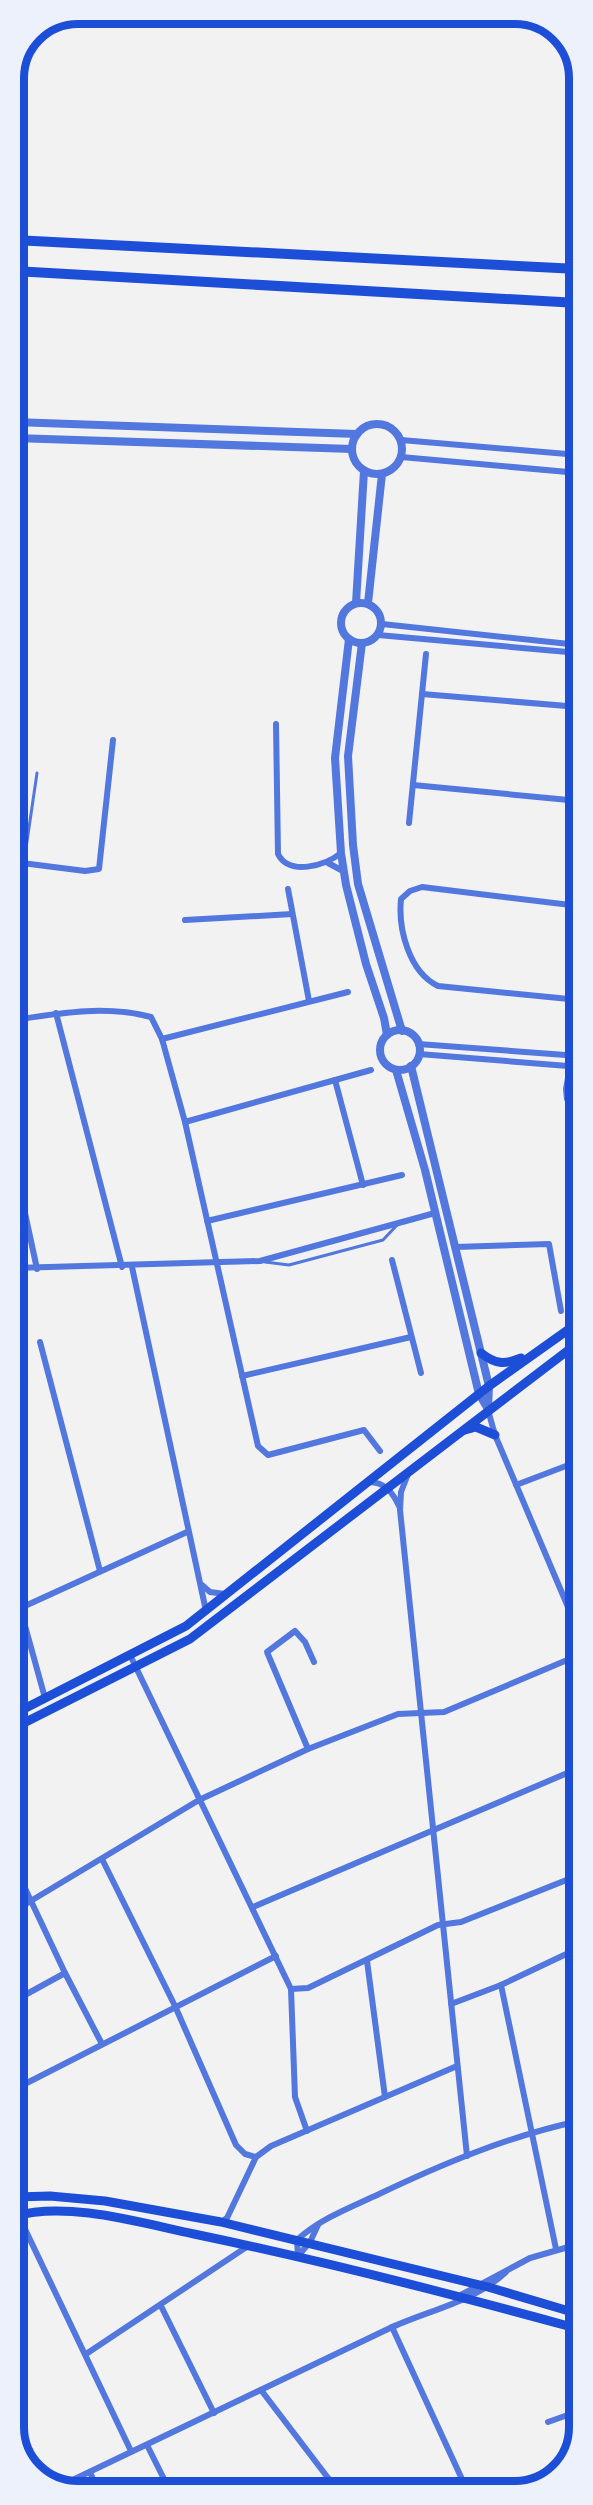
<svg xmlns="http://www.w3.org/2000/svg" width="593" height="2505" font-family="'Nunito Sans',sans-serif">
<rect width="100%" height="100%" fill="#f2f2f2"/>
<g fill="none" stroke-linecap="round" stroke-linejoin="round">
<g stroke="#5277de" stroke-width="3">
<polyline points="24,862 37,773"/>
<polyline points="265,1262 289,1265 383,1240 398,1224"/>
</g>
<g stroke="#5277de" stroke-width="6">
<polyline points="401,440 579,455"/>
<polyline points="401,457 579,473"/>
<polyline points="382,624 579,645"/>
<polyline points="378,635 579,653"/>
<polyline points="422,694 579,707"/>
<path d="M276,724L278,854C289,876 325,866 341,853"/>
<polyline points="413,785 579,801"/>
<polyline points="409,823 426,654"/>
<polyline points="14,862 85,871 99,869 113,740"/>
<polyline points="328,863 343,871"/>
<polyline points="288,889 309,1001"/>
<path d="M579,906L422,887L410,891L401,899C398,929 409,972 438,986L579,1000"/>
<polyline points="185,920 292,914"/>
<polyline points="579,972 572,1056 566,1089 567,1099 579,1115"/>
<polyline points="56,1013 122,1267"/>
<path d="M14,1020C60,1013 105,1005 151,1017L162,1039L185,1122L258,1446L268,1455L364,1430L380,1451"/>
<polyline points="162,1039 348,992"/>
<polyline points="418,1044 579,1056"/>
<polyline points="419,1054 568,1066"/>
<polyline points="335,1080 363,1185"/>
<polyline points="185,1122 371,1070"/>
<polyline points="14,1162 37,1269"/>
<polyline points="207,1221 402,1175"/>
<polyline points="455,1247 549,1244 561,1311"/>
<polyline points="392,1260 421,1373"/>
<polyline points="132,1267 206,1611"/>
<polyline points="14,1268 260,1261 435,1213"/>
<polyline points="40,1342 100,1571"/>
<polyline points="242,1376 411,1337"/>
<polyline points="488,1410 495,1435 579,1633"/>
<polyline points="408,1474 401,1492 400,1510 467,2156"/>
<path d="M369,1482C385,1482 393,1493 399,1506"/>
<polyline points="516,1485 579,1461"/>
<polyline points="202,1585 210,1592 225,1594"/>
<polyline points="14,1586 45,1698"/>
<polyline points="14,1611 187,1532"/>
<polyline points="130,1655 291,1989 295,2097 307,2131"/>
<polyline points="308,1749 267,1652 295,1631 305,1642 314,1662"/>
<polyline points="102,1859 175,2006 236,2145 245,2154 256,2157"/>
<polyline points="14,1865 65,1973 102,2044"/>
<polyline points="253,1907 579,1768"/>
<polyline points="14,1911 199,1800 308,1749 398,1714 444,1712 579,1655"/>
<polyline points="367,1961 385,2097"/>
<polyline points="501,1985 556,2249"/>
<polyline points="291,1989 308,1988 438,1925 461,1922 579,1875"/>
<polyline points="14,2001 65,1973"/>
<polyline points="451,2004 501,1985 579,1948"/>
<polyline points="15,2089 276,1956"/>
<polyline points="15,2216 24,2227 131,2451"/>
<polyline points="221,2222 227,2218 256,2157 271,2146 457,2066"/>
<path d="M298,2256L297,2240C320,2219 349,2208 377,2195C442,2164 509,2136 579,2121"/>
<polyline points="298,2256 310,2242 318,2225"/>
<polyline points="457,2297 530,2258 579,2244"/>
<polyline points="161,2306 214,2413"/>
<polyline points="392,2327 467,2490"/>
<polyline points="86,2354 248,2246"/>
<polyline points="261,2390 338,2491"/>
<polyline points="548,2422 579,2411"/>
<polyline points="147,2445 170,2491"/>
<polyline points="90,2472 98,2491"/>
<path d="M60,2486C170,2434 279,2381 388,2329C428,2310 473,2303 506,2272"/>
</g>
<g stroke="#5277de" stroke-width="8">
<polyline points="14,422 357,434"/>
<circle cx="377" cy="449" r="25"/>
<polyline points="14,438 352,449"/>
<circle cx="361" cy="623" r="20"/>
<polyline points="356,603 364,471"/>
<polyline points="368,603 382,474"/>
<polyline points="349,639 335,758 341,853 346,885 366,964 384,1018 387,1035"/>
<polyline points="362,643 348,756 353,845 358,884 402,1031"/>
<circle cx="400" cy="1050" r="20"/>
<polyline points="411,1066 489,1386 488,1408"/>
<polyline points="396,1070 425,1170 479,1394 488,1409"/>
</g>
<g stroke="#1d4ed8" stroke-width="9">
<path d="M481,1353C495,1364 504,1365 521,1358"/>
<polyline points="465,1430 476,1427 495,1435"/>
<polyline points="14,1714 186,1626 489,1386 579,1322"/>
<polyline points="14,1728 190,1639 579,1342"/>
<polyline points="15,2197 50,2196 105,2201 221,2222 488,2287 579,2314"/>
<path d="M15,2216C68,2201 141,2223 194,2234C324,2261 452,2294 579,2329"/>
</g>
<g stroke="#1d4ed8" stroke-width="10">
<polyline points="14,240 578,269"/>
<polyline points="14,271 578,303"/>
</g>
</g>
<path d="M0 0H593V2505H0ZM78 24H515A54 54 0 0 1 569 78V2427A54 54 0 0 1 515 2481H78A54 54 0 0 1 24 2427V78A54 54 0 0 1 78 24Z" fill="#edf1fc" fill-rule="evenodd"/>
<path fill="none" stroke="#1d4ed8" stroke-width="8" d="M78 24H515A54 54 0 0 1 569 78V2427A54 54 0 0 1 515 2481H78A54 54 0 0 1 24 2427V78A54 54 0 0 1 78 24Z"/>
</svg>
